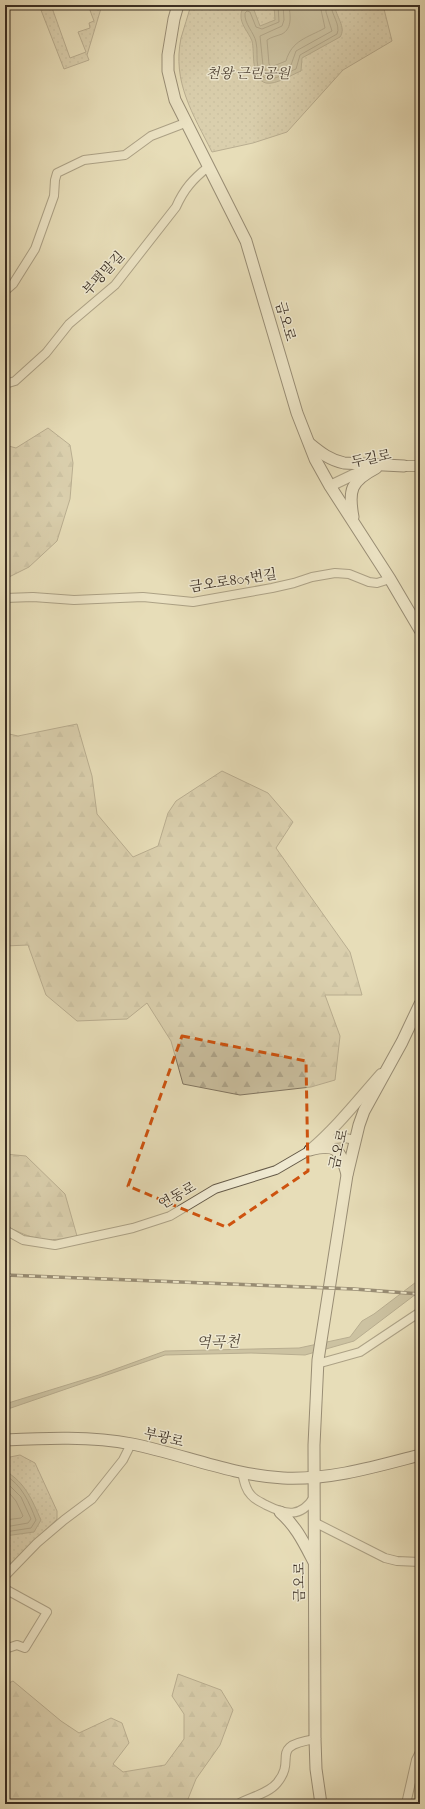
<svg xmlns="http://www.w3.org/2000/svg" width="425" height="1809" font-family="'IM FELL French Canon','Noto Serif KR',serif">
<defs>
<pattern id="forest-firs" width="22" height="20" patternUnits="userSpaceOnUse"><rect width="22" height="20" fill="#cabf9f"/><path d="M5 1l3.5 6h-7zM16 11l3.5 6h-7z" fill="#aea489"/></pattern>
<pattern id="park-dots" width="8" height="8" patternUnits="userSpaceOnUse"><rect width="8" height="8" fill="#cabf9f"/><path d="M2 2h.1M6 6h.1" fill="none" stroke="#aea489" stroke-width="1.8" stroke-linecap="round"/></pattern>
</defs>
<rect width="100%" height="100%" fill="#e7ddb8"/>
<filter id="stains"><feTurbulence type="fractalNoise" baseFrequency=".005" numOctaves="4"/><feColorMatrix values="0 0 0 0 .2 0 0 0 0 .09 0 0 0 0 .02 0 0 0 .5 -.17"/></filter>
<radialGradient id="worn" r=".72"><stop offset=".6" stop-color="#630" stop-opacity="0"/><stop offset="1" stop-color="#630" stop-opacity=".3"/></radialGradient>
<g fill="url(#forest-firs)" stroke="#827661">
<polygon points="48,428 70,445 73,463 70,499 57,541 29,567 5,579 5,445 16,448"/>
<polygon points="77,724 92,776 97,814 133,857 158,846 168,813 176,801 222,771 268,793 293,822 276,848 350,952 362,995 325,995 340,1036 335,1080 311,1087 240,1095 183,1084 171,1041 147,1003 127,1019 77,1021 46,995 28,945 5,946 5,733 18,736"/>
<path d="M5,1154L26,1156L65,1194L77,1236C47,1243 32,1240 5,1225Z"/>
<polygon points="178,1674 221,1690 233,1710 220,1745 196,1779 186,1804 5,1804 5,1685 13,1681 61,1721 79,1733 111,1718 122,1723 129,1743 113,1764 123,1772 165,1765 184,1739 184,1714 172,1696"/>
</g>
<g fill="url(#park-dots)" stroke="#827661">
<polygon points="39,5 51,5 70,58 86,52 78,32 90,28 89,23 94,21 88,5 102,5 87,55 89,60 64,69"/>
<path d="M191,5H383L392,41L343,70L287,132L253,143L212,152C193,114 172,82 181,38C184,27 188,16 191,5Z"/>
<polygon points="20,1455 35,1463 57,1511 57,1519 5,1569 5,1458"/>
</g>
<g fill="#aca285" stroke="#7e745e">
<path d="M247,5L254,10L260,26L275,20L274,5H335C335,16 347,27 340,37L302,58L301,71C291,75 276,85 266,83C250,79 255,52 252,41C249,33 240,24 241,15C241,11 243,8 247,5Z"/>
<polygon points="420,1279 420,1291 354,1341 305,1355 251,1353 165,1355 5,1410 5,1404 99,1375 165,1351 299,1348 350,1337 362,1321 374,1314"/>
<path d="M5,1471C25,1482 32,1500 41,1520L34,1532L5,1536Z"/>
</g>
<g fill="none" stroke-linecap="round" stroke-linejoin="round">
<g stroke="#736854" stroke-width="1">
<path d="M278,5L279,22L262,29L256,27L250,12L247,11L245,13C244,24 254,32 256,42C258,50 256,59 258,67C263,89 283,74 296,69L300,55L337,34C341,25 331,14 331,5"/>
<polyline points="283,5 284,20 282,26 260,36 263,66 268,74 291,65 296,51 332,31 326,12 326,5"/>
<path d="M289,5C290,15 293,28 282,34C277,36 271,37 267,40L269,64L271,67L286,61C292,40 307,38 325,28L320,5"/>
<path d="M5,1475C22,1485 29,1502 36,1520L31,1528L5,1532"/>
<polyline points="5,1481 21,1497 31,1519 28,1523 5,1527"/>
<polyline points="5,1488 16,1501 23,1516 21,1518 5,1520"/>
</g>
<defs>
<g id="minor">
<polyline points="5,291 13,284 35,249 54,196 55,180 57,173 84,160 125,155 151,136 185,123"/>
<path d="M5,384L15,381L46,353L69,324L115,285L176,207C184,189 193,179 208,167"/>
<polyline points="5,598 33,597 74,600 143,597 193,602 272,588 294,583 312,577 335,573 349,574 369,582 377,583 390,579"/>
<polyline points="5,1230 23,1240 55,1245 133,1228 170,1216 215,1189 276,1170 324,1142 334,1139 345,1138 355,1140"/>
<polyline points="317,1364 360,1352 420,1312"/>
<path d="M242,1472C244,1480 245,1489 251,1495C255,1500 261,1502 266,1505C286,1515 301,1518 314,1497"/>
<polyline points="314,1522 385,1558 397,1561 420,1562"/>
<polyline points="5,1576 37,1543 64,1520 92,1499 123,1460 131,1444"/>
<polyline points="5,1589 47,1612 25,1648 17,1645 5,1649"/>
<path d="M238,1804C250,1797 268,1794 277,1783C298,1758 267,1747 315,1739"/>
<polyline points="406,1804 416,1760 420,1752"/>
</g>
<g id="tertiary">
<polyline points="396,466 420,466"/>
<polyline points="330,486 353,475 370,469"/>
<path d="M310,1150C337,1127 358,1100 381,1074"/>
</g>
<g id="secondary">
<polyline points="178,5 174,19 168,55 168,71 175,100 246,241 297,413 315,459 330,486 390,579 420,630"/>
<path d="M310,444C321,453 330,460 344,463L404,466"/>
<path d="M353,517C348,490 351,481 376,468"/>
<path d="M310,1150C336,1143 340,1149 347,1174"/>
<path d="M5,1440C45,1438 92,1436 132,1444C182,1454 231,1475 283,1478C331,1480 374,1467 420,1455"/>
<path d="M280,1512C296,1526 304,1543 314,1562"/>
<polyline points="321,1804 316,1769 315,1739 314,1445 318,1360 347,1175 359,1125 364,1111 402,1042 420,1004"/>
</g>
</defs>
<use href="#minor" stroke="#655a48" stroke-width="10"/>
<use href="#tertiary" stroke="#655a48" stroke-width="12"/>
<use href="#secondary" stroke="#3a2e23" stroke-width="13"/>
<use href="#minor" stroke="#efe9d1" stroke-width="8"/>
<use href="#tertiary" stroke="#efe9d1" stroke-width="10"/>
<use href="#secondary" stroke="#efe9d1" stroke-width="11"/>
<defs>
<polyline id="rail" points="5,1275 354,1289 420,1294"/>
</defs>
<use href="#rail" stroke="#3a2e23" stroke-width="3.5"/>
<use href="#rail" stroke="#efe9d1" stroke-width="2" stroke-dasharray="6" stroke-linecap="butt"/>
</g>
<path d="M0 0H425V1809H0ZM182,1036L306,1061L308,1171L226,1227L128,1186Z" fill="#e7ddb8" fill-opacity=".55" fill-rule="evenodd"/>
<path fill="none" stroke="#ce530f" stroke-width="3" stroke-dasharray="8 5" stroke-linejoin="round" d="M182,1036L306,1061L308,1171L226,1227L128,1186Z"/>
<g text-anchor="middle" stroke-width="3" stroke-linejoin="round" paint-order="stroke">
<g font-size="14" font-style="italic" fill="#574b3c" stroke="#efe9d1">
<text x="248" y="78">천왕 근린공원</text>
</g>
<g font-size="14" fill="#3a2e23" stroke="#efe9d1">
<text transform="translate(103 273) rotate(-47)" y="5">부평말길</text>
<text transform="translate(286 321) rotate(74)" y="5">금오로</text>
<text transform="translate(371 458) rotate(-12)" y="5">두길로</text>
<text transform="translate(233 580) rotate(-9)" y="5">금오로805번길</text>
<text transform="translate(338 1149) rotate(-77)" y="5">금오로</text>
<text transform="translate(177 1195) rotate(-29)" y="5">연동로</text>
<text transform="translate(164 1437) rotate(14)" y="5">부광로</text>
<text transform="translate(299 1582) rotate(-90)" y="5">금오로</text>
</g>
<g font-size="15" font-style="italic" fill="#564b3c" stroke="#efe9d1">
<text transform="translate(218 1342) rotate(-1)" y="5">역곡천</text>
</g>
</g>
<rect width="425" height="1809" fill="none" stroke="#e7ddb8" stroke-width="20"/>
<rect x="6" y="6" width="413" height="1797" fill="none" stroke="#3a2e23" stroke-width="2"/>
<rect x="10" y="10" width="405" height="1789" fill="none" stroke="#3a2e23"/>
<rect width="100%" height="100%" filter="url(#stains)"/>
<rect width="100%" height="100%" fill="url(#worn)"/>
</svg>
